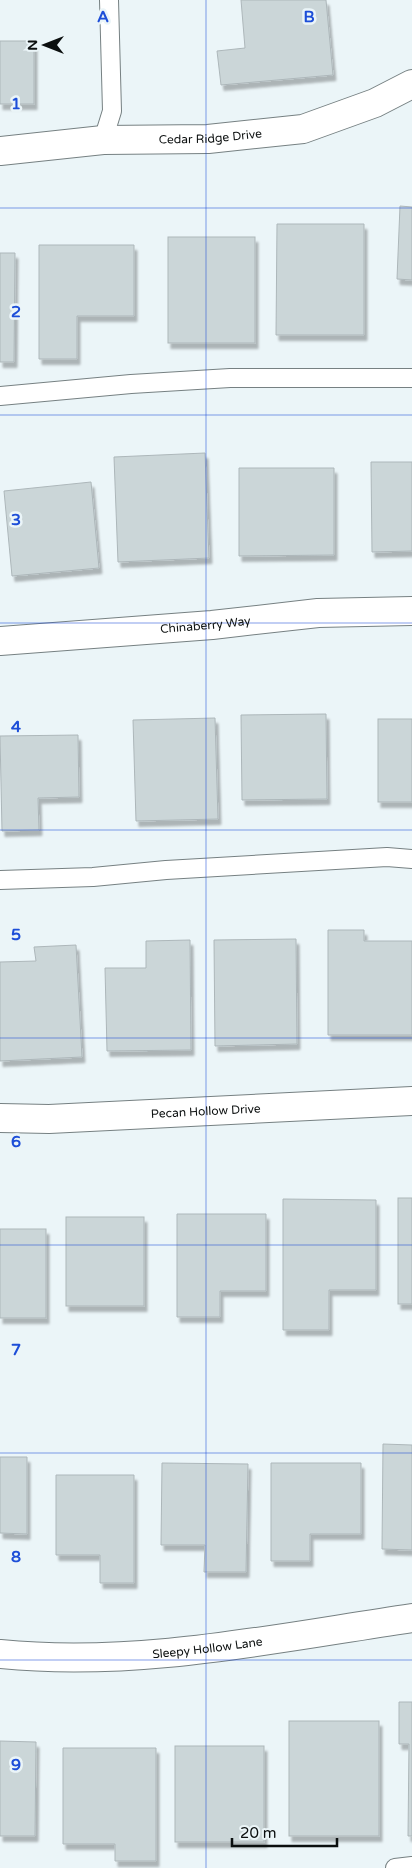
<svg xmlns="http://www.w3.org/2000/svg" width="412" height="1868" font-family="'Varela Round',sans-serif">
<defs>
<filter id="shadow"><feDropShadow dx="3" dy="5.5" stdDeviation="1" flood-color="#0004"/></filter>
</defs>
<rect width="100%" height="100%" fill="#ebf5f8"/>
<g fill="#cbd6d8" stroke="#adb7ba" filter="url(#shadow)">
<polygon points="241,0 326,0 333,75 221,85 217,51 245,48"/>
<rect x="0" y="41" width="34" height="63"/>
<polygon points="400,206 412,207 412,280 397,279"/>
<polygon points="277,224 364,224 364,335 276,335"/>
<rect x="168" y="237" width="87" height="106"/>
<polygon points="39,245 134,245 134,316 77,316 77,359 39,359"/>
<polygon points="0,253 15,253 14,362 0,362"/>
<polygon points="205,453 209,558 118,562 114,457"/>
<polygon points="371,462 412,462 412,551 372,552"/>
<polygon points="239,468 334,468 334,555 239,556"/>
<polygon points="91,482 99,568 12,576 4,491"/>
<polygon points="326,714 327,799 242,800 241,715"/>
<polygon points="215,718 218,819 136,821 133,720"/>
<rect x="378" y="719" width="34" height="83"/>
<polygon points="78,735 79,797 38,798 39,830 2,831 0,736"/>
<polygon points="328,930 364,930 364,941 412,941 412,1035 328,1035"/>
<polygon points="296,939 297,1044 215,1046 214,940"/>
<polygon points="190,940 191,1050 107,1051 105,968 146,968 146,941"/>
<polygon points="76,945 82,1057 0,1061 0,962 36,961 34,947"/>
<rect x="398" y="1198" width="14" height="106"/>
<polygon points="283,1199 376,1200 376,1290 329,1290 329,1330 283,1330"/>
<polygon points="177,1214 266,1214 266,1291 220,1291 220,1317 177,1317"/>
<rect x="66" y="1217" width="78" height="89"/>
<rect x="0" y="1229" width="46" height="89"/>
<polygon points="383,1444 412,1445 412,1550 382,1549"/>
<polygon points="0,1457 27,1457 27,1534 0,1533"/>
<polygon points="162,1463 248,1464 246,1572 204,1572 205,1545 161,1545"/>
<polygon points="271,1463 361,1463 361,1534 310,1534 310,1561 271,1561"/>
<polygon points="56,1475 134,1475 134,1583 100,1583 100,1555 56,1555"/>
<polygon points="399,1702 412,1702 412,1836 408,1836 409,1744 399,1744"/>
<rect x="289" y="1721" width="90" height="115"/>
<polygon points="0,1741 36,1742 35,1836 0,1836"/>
<rect x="175" y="1746" width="89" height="96"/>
<polygon points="63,1748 156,1748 156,1861 115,1861 115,1844 63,1844"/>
</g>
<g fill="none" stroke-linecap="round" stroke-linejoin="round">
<defs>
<g id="service">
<polyline points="103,140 112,111 109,0"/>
<polyline points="0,396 131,384 230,378 412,378"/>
<polyline points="0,880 93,877 166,870 387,857 412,859"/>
<polyline points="395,1868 412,1866"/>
</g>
<g id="minor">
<path id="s1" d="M0,151L103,140L208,139L303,129L375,103L412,84"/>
<path id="s2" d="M0,641L212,625L318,613L412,611"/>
<path id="s3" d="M0,1118L49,1119L412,1101"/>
<path id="s4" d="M0,1654C138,1668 276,1638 412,1618"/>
</g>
</defs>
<use href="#service" stroke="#768082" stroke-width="20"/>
<use href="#minor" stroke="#768082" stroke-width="30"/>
<use href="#service" stroke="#fff" stroke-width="18"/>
<use href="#minor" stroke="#fff" stroke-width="28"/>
</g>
<path fill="none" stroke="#1d4ed8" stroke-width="1" stroke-opacity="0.55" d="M206,0V1868M0,208H412M0,415H412M0,623H412M0,830H412M0,1038H412M0,1245H412M0,1453H412M0,1660H412"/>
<g text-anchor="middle" stroke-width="5" stroke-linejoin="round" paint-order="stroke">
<g font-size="12" fill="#0b0f0f" stroke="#ebf5f8">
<text dy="4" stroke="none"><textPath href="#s1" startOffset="211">Cedar Ridge Drive</textPath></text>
<text dy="4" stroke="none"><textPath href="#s2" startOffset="206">Chinaberry Way</textPath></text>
<text dy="4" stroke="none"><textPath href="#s3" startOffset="206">Pecan Hollow Drive</textPath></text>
<text dy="4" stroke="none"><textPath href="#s4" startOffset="208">Sleepy Hollow Lane</textPath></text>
</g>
</g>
<g font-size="16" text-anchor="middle" font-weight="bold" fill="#1d4ed8" stroke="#ebf5f8" stroke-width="5" stroke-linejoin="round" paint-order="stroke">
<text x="103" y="22">A</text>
<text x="309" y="22">B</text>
<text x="16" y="109">1</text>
<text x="16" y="317">2</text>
<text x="16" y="525">3</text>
<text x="16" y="732">4</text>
<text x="16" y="940">5</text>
<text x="16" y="1147">6</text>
<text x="16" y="1355">7</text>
<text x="16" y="1562">8</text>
<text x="16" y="1770">9</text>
</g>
<g transform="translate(45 45) rotate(270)" stroke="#ebf5f8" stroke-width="4" paint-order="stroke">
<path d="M0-4L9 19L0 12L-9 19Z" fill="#0b0f0f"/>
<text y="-8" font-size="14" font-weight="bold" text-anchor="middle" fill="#0b0f0f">N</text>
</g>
<path d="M232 1838v8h105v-8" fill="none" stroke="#0b0f0f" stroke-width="2.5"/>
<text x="240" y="1838" font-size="15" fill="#0b0f0f" stroke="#ebf5f8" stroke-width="4" paint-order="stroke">20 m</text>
</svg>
